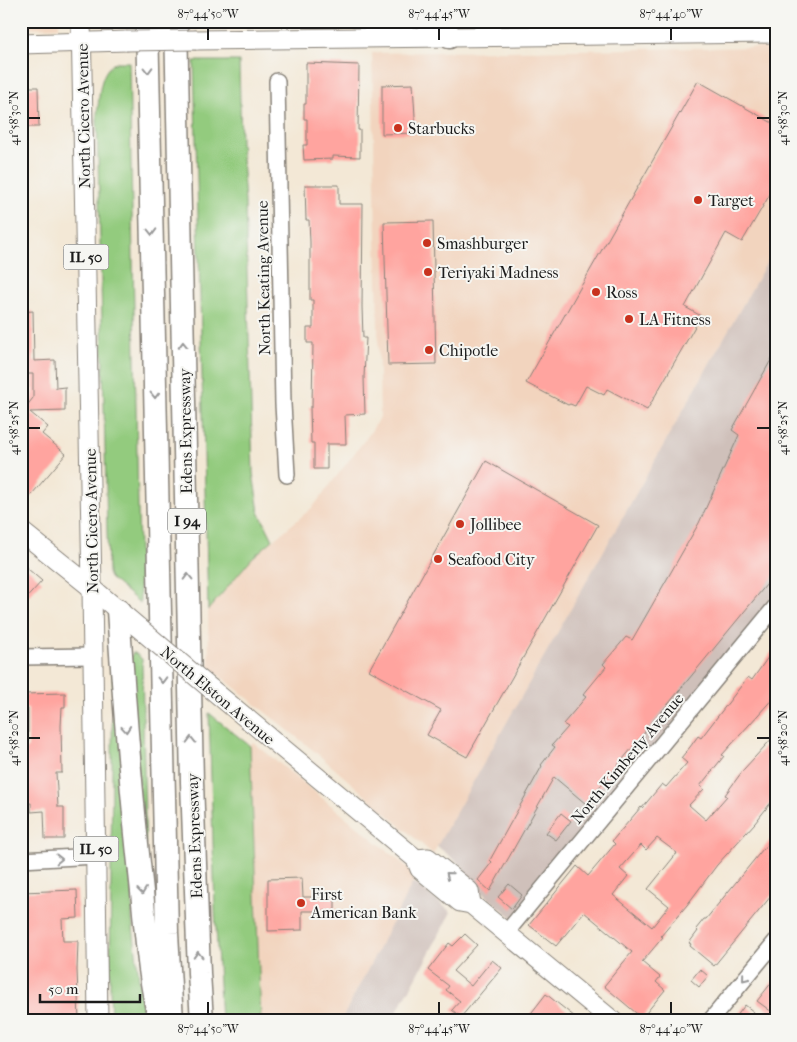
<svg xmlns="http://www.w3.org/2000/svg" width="797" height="1042" font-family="'IM FELL French Canon',serif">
<rect width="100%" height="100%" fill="#f6f6f2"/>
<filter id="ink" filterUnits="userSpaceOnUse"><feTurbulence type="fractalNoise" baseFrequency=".02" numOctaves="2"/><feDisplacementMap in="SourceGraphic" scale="10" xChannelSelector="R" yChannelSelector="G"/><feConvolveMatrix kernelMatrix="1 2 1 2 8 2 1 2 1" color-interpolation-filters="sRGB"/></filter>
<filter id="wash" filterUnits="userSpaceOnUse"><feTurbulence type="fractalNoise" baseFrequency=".0096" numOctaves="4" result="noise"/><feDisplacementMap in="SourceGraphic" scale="20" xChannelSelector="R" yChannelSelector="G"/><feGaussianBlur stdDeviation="1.12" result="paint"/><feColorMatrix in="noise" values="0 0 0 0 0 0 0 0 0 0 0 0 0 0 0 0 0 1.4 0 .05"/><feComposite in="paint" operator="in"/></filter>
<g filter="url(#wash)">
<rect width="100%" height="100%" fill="#f3e8d6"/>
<g fill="#f2d4be">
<polygon points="21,21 59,21 59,27 21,28"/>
<polygon points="776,47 776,246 433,854 313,750 210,668 209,659 208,610 252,558 313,507 370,433 380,417 372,53"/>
<polygon points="253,742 417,875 341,1021 261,1021 250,746"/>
</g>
<g fill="#cfc0ba">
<polygon points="776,246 776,599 513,918 461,876 465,868 437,846"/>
<polygon points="413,882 451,912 413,984 391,1021 341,1021"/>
</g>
<g fill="#93cb7e" stroke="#58744d">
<polygon points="194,61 239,61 241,144 245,202 253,473 259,512 273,540 252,558 208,610"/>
<path d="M117,62H129L140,603L110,578L108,573L97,114C100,97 98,70 117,62Z"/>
<polygon points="113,652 133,901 132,918 144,1021 111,1021 110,986"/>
<polygon points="133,653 135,653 142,659 146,877 130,657"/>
<polygon points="209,713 250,746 261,1021 221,1021 215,910"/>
</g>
<g id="blocks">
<g fill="#ffa49f" fill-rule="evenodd">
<polygon points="306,63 359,65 358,130 360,130 360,157 333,156 333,159 304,160 303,145 307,145 307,119 304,119 304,104 306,104"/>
<polygon points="698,81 776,125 776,184 742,242 726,233 685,307 701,316 647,410 607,389 604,395 586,386 575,406 570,404 568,405 526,383"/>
<polygon points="413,84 416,133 382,134 382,85"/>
<polygon points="21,87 38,87 39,127 21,127"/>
<polygon points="305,185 339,185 339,204 363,204 362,307 363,338 366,338 364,377 365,414 345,415 346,444 327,444 327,469 314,469 314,443 311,443 310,407 312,407 313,343 307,343 307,328 313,328 313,300 310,300 310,242 309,220 306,220"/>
<polygon points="433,221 436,364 388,365 384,222"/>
<polygon points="33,311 34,361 55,360 56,388 65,387 65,411 30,412 48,427 42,434 66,454 21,507 21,405 25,408 33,398 33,374 21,374 21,312"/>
<polygon points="776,351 776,573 586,804 554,777 490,891 478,880 492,862 490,860 542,766 541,765 555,747 552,745 568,727 563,724 586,697 583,695 606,667 603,664 626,637 632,640 655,600 699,523 739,435 732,430"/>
<polygon points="486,461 598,525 467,757 427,735 441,710 369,670"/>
<polygon points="21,563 42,581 21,604"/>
<path d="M776,646V695L722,755L724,756L700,786L704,789L689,805L706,820L727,796L725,795L744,769L776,734V796L755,823L717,865L687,905L661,936L663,937L642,962L660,977L656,982L665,990L642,1018L604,986L632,952L584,912L556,946L529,925L577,866L588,876L615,844L612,841L641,807L642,808L662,784L666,787L687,763L681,758L690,747L698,736L701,738L748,677L752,680ZM657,838L677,853L648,889L669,906L652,927L613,895L628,876L620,869L641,845L646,850Z"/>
<polygon points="65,693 65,707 62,707 61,726 62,773 56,773 58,807 64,807 64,839 45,839 44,811 31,812 31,803 21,803 21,792 26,792 26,748 28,748 28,708 23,709 23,694"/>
<polygon points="561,813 571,821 556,840 546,833"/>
<polygon points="776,833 776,890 714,966 690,946 691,944 689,943 698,931 696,929 704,919 706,919"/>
<polygon points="302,878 303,897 335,897 335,909 333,911 302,911 302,930 268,931 268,879"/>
<polygon points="509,884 522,895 512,909 498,897"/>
<polygon points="77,890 78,918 62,919 63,941 78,941 77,970 79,1021 21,1021 21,892"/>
<polygon points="465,934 477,945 453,971 471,986 492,960 502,968 461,1017 452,1010 460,1001 446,990 449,986 428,970 449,943 453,946"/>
<polygon points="700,969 708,976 699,987 691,980"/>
<polygon points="776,977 776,1015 757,1001"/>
<polygon points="546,994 580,1021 525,1021"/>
<polygon points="745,1005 754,1012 748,1021 733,1021"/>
</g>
</g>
</g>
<g filter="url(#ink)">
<use href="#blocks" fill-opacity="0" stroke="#888279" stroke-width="1"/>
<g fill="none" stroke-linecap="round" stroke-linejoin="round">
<defs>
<g id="minor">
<polyline points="277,81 283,404 287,475"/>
<polyline points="21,657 93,656"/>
<polyline points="21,860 96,856"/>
<polyline points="506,933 776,606"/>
<polyline points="710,1021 776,941"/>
</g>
<g id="major">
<polyline points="81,21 92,588 98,1021"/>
<polyline points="196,40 776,33"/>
<polyline points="21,44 126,41"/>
<polyline points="21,531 92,588 139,628"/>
<polyline points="210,688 416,859 420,869 460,902 471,904 613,1021"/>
<polyline points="416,859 428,858 469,891 471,904"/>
</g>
<g id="highway">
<polyline points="147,21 167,933 172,1021"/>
<polyline points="176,21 192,782 199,973 202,1021"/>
<polyline points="444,21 449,37"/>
<path d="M118,610C124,701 131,792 141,882C146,928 148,976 160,1021"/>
</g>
</defs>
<use href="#minor" stroke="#888279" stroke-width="18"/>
<use href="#major" stroke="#888279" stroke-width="21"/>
<use href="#highway" stroke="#888279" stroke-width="25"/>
<use href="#minor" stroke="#fff" stroke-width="15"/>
<use href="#major" stroke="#fff" stroke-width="19"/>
<use href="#highway" stroke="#fff" stroke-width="22"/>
<defs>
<g id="major-bridge">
<polyline points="126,41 196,40"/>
<polyline points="139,628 210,688"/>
</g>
</defs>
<use href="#major-bridge" stroke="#888279" stroke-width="21" stroke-linecap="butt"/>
<use href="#major-bridge" stroke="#fff" stroke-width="19"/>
</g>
<defs><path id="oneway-chevron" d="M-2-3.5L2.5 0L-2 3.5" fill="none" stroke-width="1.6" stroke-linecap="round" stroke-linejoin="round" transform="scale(1.25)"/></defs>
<g stroke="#999">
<use href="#oneway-chevron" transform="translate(148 70) rotate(89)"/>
<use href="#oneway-chevron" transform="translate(152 232) rotate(89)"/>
<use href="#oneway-chevron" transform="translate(183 345) rotate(-91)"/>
<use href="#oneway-chevron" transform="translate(155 395) rotate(89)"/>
<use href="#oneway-chevron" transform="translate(188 577) rotate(-91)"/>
<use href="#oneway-chevron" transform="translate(162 680) rotate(89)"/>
<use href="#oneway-chevron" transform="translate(126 729) rotate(85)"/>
<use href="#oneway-chevron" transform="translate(191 740) rotate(-91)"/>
<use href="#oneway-chevron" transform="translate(59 859) rotate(-1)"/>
<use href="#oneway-chevron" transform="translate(449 875) rotate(-141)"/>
<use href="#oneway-chevron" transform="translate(142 891) rotate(84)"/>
<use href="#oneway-chevron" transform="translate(198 955) rotate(-92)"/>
<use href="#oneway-chevron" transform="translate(745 978) rotate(129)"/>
</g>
</g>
<path fill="none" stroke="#1c1c1c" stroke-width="2" d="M208,28V40M439,28V40M671,28V40M28,118H40M757,118H770M28,428H40M757,428H770M28,738H40M757,738H770M208,1002V1014M439,1002V1014M671,1002V1014"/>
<g fill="#c8321e" stroke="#f6f6f2" stroke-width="2">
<circle cx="398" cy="128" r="5"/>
<circle cx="698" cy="200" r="5"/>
<circle cx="427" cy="243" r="5"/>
<circle cx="428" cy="272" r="5"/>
<circle cx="596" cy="292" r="5"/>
<circle cx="629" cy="319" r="5"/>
<circle cx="429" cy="350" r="5"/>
<circle cx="460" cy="524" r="5"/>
<circle cx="438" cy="559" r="5"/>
<circle cx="301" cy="903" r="5"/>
</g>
<g text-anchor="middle" stroke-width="4" stroke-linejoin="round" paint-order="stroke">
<g fill="#f6f6f2" stroke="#5d5d5c" stroke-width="1">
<rect x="63.5" y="244.5" width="45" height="25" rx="4"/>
<rect x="168" y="508.5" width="38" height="25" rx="4"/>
<rect x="73.5" y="836.5" width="45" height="25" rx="4"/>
</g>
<g font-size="15" font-weight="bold" fill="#1c1c1c">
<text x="86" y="262">IL 50</text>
<text x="187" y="526">I 94</text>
<text x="96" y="854">IL 50</text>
</g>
<g font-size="16" fill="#1c1c1c" stroke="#f6f6f2">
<text transform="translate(83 116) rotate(-91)" y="6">North Cicero Avenue</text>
<text transform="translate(263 278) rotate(-91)" y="6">North Keating Avenue</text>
<text transform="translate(185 431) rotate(-91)" y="6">Edens Expressway</text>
<text transform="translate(91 521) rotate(-91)" y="6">North Cicero Avenue</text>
<text transform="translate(218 695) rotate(40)" y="6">North Elston Avenue</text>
<text transform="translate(627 758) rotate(-50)" y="6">North Kimberly Avenue</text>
<text transform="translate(194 836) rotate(-92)" y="6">Edens Expressway</text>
</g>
<g font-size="16" fill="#1c1c1c" stroke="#f6f6f2" text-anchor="start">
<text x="408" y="134">Starbucks</text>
<text x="708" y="206">Target</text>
<text x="437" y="249">Smashburger</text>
<text x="438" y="278">Teriyaki Madness</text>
<text x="606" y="298">Ross</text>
<text x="639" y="325">LA Fitness</text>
<text x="439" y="356">Chipotle</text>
<text x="470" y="530">Jollibee</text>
<text x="448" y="565">Seafood City</text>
<text x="311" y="900">First<tspan x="311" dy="18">American Bank</tspan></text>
</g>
</g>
<rect width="797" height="1042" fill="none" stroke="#f6f6f2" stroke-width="55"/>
<path d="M40 994v8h100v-8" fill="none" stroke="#1c1c1c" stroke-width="2.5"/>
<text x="48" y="994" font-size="15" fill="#1c1c1c" stroke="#f6f6f2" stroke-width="4" paint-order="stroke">50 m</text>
<rect x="28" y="28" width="742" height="986" fill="none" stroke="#1c1c1c" stroke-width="2"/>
<g font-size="12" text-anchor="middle" fill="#1c1c1c">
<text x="208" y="18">87°44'50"W</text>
<text x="439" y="18">87°44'45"W</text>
<text x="671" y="18">87°44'40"W</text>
<text transform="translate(14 118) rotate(-90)" y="4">41°58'30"N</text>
<text transform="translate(783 118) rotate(-90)" y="4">41°58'30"N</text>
<text transform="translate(14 428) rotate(-90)" y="4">41°58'25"N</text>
<text transform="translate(783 428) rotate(-90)" y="4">41°58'25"N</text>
<text transform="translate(14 738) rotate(-90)" y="4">41°58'20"N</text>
<text transform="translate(783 738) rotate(-90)" y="4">41°58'20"N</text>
<text x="208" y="1033">87°44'50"W</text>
<text x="439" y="1033">87°44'45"W</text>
<text x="671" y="1033">87°44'40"W</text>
</g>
</svg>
